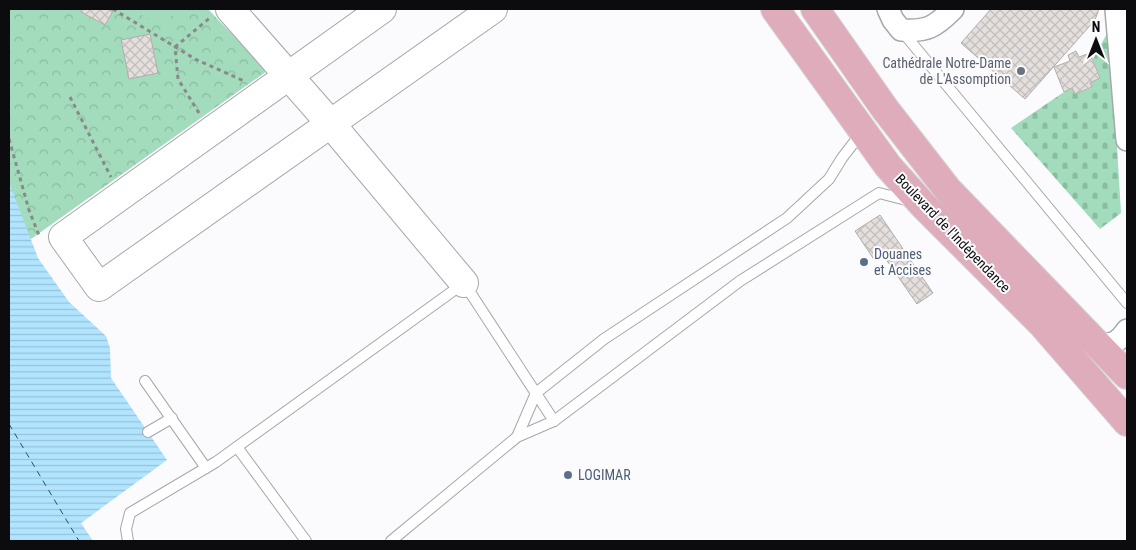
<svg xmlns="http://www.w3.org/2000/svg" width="1136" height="550" font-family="'Roboto Condensed',sans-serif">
<defs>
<pattern id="cemetery-stones" width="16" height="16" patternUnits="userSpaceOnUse" patternTransform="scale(1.25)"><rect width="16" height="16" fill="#a2dcbc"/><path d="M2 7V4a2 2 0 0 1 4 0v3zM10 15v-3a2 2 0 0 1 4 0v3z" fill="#8abca0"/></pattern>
<pattern id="park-crowns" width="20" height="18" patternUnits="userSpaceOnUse" patternTransform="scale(1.25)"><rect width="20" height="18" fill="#a2dcbc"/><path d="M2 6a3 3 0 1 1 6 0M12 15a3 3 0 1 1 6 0" fill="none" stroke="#8abca0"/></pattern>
<pattern id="water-rules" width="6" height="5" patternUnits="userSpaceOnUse" patternTransform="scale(1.25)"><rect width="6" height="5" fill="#b1e4ff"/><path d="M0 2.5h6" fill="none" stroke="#97c2d9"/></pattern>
<pattern id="building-cross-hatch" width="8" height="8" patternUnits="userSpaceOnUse" patternTransform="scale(1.25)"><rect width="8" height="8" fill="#e4dfdc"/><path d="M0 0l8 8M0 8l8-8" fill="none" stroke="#c2bebc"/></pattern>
</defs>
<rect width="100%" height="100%" fill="#fbfbfe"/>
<polygon fill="url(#cemetery-stones)" points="1110,28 1121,213 1100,229 1011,128 1064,92 1072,88 1075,94 1091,88 1090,83 1100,78 1093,59"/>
<polygon fill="url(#park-crowns)" points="9,9 208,9 267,71 31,239 9,242"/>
<polygon fill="#a2dcbc" points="132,9 180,9 160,26"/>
<polygon fill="url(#water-rules)" points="9,182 38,258 69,302 106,336 110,348 111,378 167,460 81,523 93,541 9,541"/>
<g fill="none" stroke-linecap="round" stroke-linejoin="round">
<polyline stroke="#20536a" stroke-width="1" stroke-dasharray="6 5" stroke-linecap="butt" points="9,424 79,541"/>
</g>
<g fill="url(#building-cross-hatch)" stroke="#b2adaa">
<polygon points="83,9 108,9 113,11 105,25 81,12"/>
<polygon points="991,9 1099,9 1095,20 1025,99 961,43"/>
<polygon points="150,34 158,73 129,79 121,40"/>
<polygon points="1076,51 1079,57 1090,53 1100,78 1090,83 1092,87 1075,94 1072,88 1064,92 1054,67 1070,61 1068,55"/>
<polygon points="880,215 933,293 917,304 883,255 875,261 855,231"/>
</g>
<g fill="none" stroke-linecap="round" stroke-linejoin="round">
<defs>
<g id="lane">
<polyline points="901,30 1127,303"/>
<polyline points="145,381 206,468"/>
<polyline points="148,432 172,418"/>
<polyline points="517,437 536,393 604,339 787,218 829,179 842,158 862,132"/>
<polyline points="237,447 306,541"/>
<polyline points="128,541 126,529 130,513 216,462 464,283 554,421"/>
<polyline points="391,541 517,437 554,421 740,281 879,193 910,201"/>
</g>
<g id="street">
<path d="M888,9L893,20L901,30C927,32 935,27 953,9"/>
<polyline points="1116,9 1127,140"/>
<path d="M1096,343C1112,346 1118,343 1127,330"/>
</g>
<g id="secondary">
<polyline points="230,9 330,123 464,283"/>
<polyline points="382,9 63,237 99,287 493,9"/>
</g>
<g id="primary">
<polyline points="775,9 888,166 923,205 1042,324 1127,422"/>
<polyline points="815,9 885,109 948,190 1127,375"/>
</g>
</defs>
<use href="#lane" stroke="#a7a7ac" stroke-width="12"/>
<use href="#street" stroke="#a7a7ac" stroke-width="24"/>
<use href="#secondary" stroke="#a7a7ac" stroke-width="30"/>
<use href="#primary" stroke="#d8d8d8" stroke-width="30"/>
<g stroke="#89898b" stroke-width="3" stroke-dasharray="4 4" stroke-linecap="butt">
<polyline points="113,9 195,59 244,81"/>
<polyline points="70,97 111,177"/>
<polyline points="199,113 178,79 175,47 211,17"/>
<polyline points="9,139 29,210 40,238"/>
</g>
<use href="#lane" stroke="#fff" stroke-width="10"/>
<use href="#street" stroke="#fff" stroke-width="21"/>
<use href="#secondary" stroke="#fff" stroke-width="28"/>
<use href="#primary" stroke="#deacbb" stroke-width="28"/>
</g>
<circle fill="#6b7280" stroke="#fbfbfe" stroke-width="2" cx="1021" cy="71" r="5"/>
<g fill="#5c6f8a" stroke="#fbfbfe" stroke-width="2">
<circle cx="864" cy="262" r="5"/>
<circle cx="568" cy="475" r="5"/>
</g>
<g text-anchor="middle" stroke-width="4" stroke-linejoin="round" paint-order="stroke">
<g font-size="14" fill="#5b616d" stroke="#fbfbfe" text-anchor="end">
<text x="1011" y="68">Cathédrale Notre-Dame<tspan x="1011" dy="16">de L'Assomption</tspan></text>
</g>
<g font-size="14" fill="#0c0c0e" stroke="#fbfbfe">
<text transform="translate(953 233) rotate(46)" y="5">Boulevard de l'Indépendance</text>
</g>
<g font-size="14" fill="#4e5e75" stroke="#fbfbfe" text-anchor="start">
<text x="874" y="259">Douanes<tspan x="874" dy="16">et Accises</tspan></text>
<text x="578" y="480">LOGIMAR</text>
</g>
</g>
<rect width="1136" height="550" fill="none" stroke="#0c0c0e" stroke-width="20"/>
<g transform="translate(1096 40)" stroke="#fbfbfe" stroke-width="4" paint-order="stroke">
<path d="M0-4L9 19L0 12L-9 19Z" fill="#0c0c0e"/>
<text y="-8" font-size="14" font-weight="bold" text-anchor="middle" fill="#0c0c0e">N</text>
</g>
</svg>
